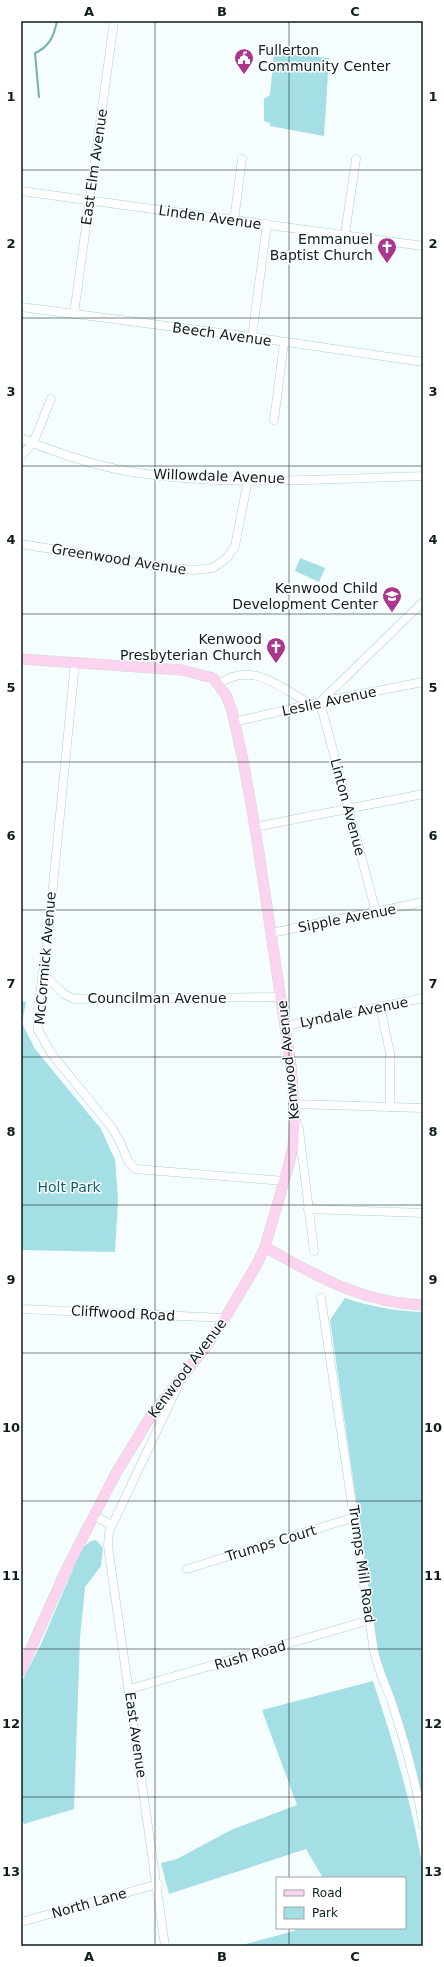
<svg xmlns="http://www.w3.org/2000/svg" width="444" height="1967" font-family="'DejaVu Sans',sans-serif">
<rect width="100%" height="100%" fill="#f5fdfe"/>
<g fill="#a4dfe5">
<polygon points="274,52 329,58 324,136 270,126 270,123 264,121 264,99 270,95"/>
<polygon points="300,558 325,568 319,582 295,571"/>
<polygon points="21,1001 26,1002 22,1023 35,1049 101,1129 115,1160 118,1199 115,1252 21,1250"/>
<path d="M345,1298C371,1307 396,1311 423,1312V1803L378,1650L330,1320Z"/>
<polygon points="96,1540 103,1548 101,1566 85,1587 80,1637 74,1809 24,1824 21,1818 21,1683 41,1644 82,1548 91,1541"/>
<path d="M373,1681C392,1739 410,1797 421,1858C426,1886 423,1917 423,1946H238L294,1931L297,1928H405V1878H323L306,1849L169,1894L161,1863L177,1859L231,1830L297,1805L262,1710Z"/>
</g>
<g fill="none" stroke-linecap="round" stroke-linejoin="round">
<path stroke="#73afb4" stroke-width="2" d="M39,97L35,53C49,47 54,36 57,21"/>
<defs>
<g id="minor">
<polyline points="21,191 423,246"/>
<polyline points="234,220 242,159"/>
<polyline points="345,234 356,159"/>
<polyline points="21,307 252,337 423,362"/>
<polyline points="74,314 114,21"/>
<polyline points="252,337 267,224"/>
<polyline points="274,420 284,343"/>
<path d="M21,438C51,451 84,462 116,469C212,488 325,479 423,476"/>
<polyline points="21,456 33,443 51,399"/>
<polyline points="21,544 155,566 194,570 213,568 228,557 235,546 248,480"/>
<polyline points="75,663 48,936 38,1008 38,1030 51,1053 112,1128 121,1144 128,1161 135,1169 284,1181"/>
<path d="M219,684C251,660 282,688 310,704"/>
<polyline points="320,702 376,912"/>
<polyline points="320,702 423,602"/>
<polyline points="234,722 320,702 423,682"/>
<polyline points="255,827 423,794"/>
<polyline points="271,933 423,902"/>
<polyline points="42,973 64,994 74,999 281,997"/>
<polyline points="380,1006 390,1053 390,1107"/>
<polyline points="285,1026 423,998"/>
<polyline points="295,1104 423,1108"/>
<polyline points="296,1121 299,1129 314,1251"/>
<polyline points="308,1209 423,1213"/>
<path d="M321,1298L374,1651C378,1671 388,1689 394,1709C406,1746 417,1786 423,1825"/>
<polyline points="21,1309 225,1318"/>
<polyline points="94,1516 112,1525"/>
<polyline points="187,1569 355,1517"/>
<polyline points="130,1689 370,1620"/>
<polyline points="21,1922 158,1884"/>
<polyline points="165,1946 108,1546 109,1532 177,1388"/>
</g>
<g id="major">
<polyline points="21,659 182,670 213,678 226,695 232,711 243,760 255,827 291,1066 295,1119 293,1146 289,1164 265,1247 257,1264 225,1318 205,1348 151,1416 116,1473 66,1570 21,1671"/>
<path d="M265,1247C317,1276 361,1303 423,1305"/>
</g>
</defs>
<use href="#minor" stroke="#aad1d5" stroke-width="9"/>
<use href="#major" stroke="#d4d6d6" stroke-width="11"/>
<use href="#minor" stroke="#fff" stroke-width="8"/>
<use href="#major" stroke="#fdd4ef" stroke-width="10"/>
</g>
<path fill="none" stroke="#0e1d1e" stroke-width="1" stroke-opacity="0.55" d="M155,21V1946M289,21V1878M21,170H423M21,318H423M21,466H423M21,614H423M21,762H423M21,910H423M21,1057H423M21,1205H423M21,1353H423M21,1501H423M21,1649H423M21,1797H423M289,1928V1946"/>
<defs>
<symbol id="civic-pin" viewBox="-11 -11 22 30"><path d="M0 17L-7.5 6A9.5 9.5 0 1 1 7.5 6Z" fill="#ab368e" stroke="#fff"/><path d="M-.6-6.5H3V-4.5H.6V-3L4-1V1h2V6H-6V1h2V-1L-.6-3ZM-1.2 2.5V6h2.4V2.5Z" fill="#fff"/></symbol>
<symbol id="church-pin" viewBox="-11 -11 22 30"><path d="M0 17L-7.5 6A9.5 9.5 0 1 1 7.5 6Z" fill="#ab368e" stroke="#fff"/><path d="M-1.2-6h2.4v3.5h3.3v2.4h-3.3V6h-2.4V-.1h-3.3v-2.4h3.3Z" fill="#fff"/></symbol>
<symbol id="school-pin" viewBox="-11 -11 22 30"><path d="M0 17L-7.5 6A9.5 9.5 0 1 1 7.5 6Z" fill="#ab368e" stroke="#fff"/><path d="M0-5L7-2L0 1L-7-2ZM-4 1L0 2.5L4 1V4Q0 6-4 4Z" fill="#fff"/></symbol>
</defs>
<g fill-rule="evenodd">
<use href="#civic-pin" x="233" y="47" width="22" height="30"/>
<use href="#church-pin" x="376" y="236" width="22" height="30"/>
<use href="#school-pin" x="381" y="585" width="22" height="30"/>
<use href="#church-pin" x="265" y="636" width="22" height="30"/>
</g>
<g text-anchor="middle" stroke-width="3" stroke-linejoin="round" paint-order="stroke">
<g font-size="14" fill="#0e1d1e" stroke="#fff" text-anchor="end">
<text x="258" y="55" text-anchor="start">Fullerton<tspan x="258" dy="16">Community Center</tspan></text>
<text x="373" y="244">Emmanuel<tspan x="373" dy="16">Baptist Church</tspan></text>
<text x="378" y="593">Kenwood Child<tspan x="378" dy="16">Development Center</tspan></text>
<text x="262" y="644">Kenwood<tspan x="262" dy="16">Presbyterian Church</tspan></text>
</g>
<g font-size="14" fill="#0e1d1e" stroke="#fff">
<text transform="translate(94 167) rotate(-82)" y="5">East Elm Avenue</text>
<text transform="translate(210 217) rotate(8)" y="5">Linden Avenue</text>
<text transform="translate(222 334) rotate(8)" y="5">Beech Avenue</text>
<text transform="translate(219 476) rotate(2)" y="5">Willowdale Avenue</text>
<text transform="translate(119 559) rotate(9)" y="5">Greenwood Avenue</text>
<text transform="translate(329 701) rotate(-12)" y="5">Leslie Avenue</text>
<text transform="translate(348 807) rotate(75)" y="5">Linton Avenue</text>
<text transform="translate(347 918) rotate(-11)" y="5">Sipple Avenue</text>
<text transform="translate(45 958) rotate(-85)" y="5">McCormick Avenue</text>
<text x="157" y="1003">Councilman Avenue</text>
<text transform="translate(354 1012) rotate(-11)" y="5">Lyndale Avenue</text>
<text transform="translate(288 1060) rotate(-96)" y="5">Kenwood Avenue</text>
<text transform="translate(123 1313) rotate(3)" y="5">Cliffwood Road</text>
<text transform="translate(187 1368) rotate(-53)" y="5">Kenwood Avenue</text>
<text transform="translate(271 1543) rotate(-17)" y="5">Trumps Court</text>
<text transform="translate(362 1564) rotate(82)" y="5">Trumps Mill Road</text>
<text transform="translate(250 1655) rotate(-16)" y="5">Rush Road</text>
<text transform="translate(136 1735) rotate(82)" y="5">East Avenue</text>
<text transform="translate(89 1903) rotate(-16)" y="5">North Lane</text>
</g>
<g font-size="14" fill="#0a6168" stroke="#fff">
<text x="69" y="1192">Holt Park</text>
</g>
</g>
<rect width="444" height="1967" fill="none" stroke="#ffffff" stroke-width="44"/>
<rect x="276" y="1877" width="130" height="52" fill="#ffffff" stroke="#9fa5a5"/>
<rect x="284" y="1890" width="20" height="6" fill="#fdd4ef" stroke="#9fa5a5"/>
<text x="312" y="1897" font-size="12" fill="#0e1d1e">Road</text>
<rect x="284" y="1907" width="20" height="12" fill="#a4dfe5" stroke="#9fa5a5"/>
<text x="312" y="1917" font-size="12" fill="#0e1d1e">Park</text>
<rect x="22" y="22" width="400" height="1923" fill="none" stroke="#0e1d1e" stroke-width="1.5"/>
<g font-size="13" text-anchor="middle" font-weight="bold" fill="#0e1d1e">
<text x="89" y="16">A</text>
<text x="222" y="16">B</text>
<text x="355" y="16">C</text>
<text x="11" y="101">1</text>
<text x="433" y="101">1</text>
<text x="11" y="248">2</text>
<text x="433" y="248">2</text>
<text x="11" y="396">3</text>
<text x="433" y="396">3</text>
<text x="11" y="544">4</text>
<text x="433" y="544">4</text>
<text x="11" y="692">5</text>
<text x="433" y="692">5</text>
<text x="11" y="840">6</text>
<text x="433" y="840">6</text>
<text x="11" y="988">7</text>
<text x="433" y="988">7</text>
<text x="11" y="1136">8</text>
<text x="433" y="1136">8</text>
<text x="11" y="1284">9</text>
<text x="433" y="1284">9</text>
<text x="11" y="1432">10</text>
<text x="433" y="1432">10</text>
<text x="11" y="1580">11</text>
<text x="433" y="1580">11</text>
<text x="11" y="1728">12</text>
<text x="433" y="1728">12</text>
<text x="11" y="1876">13</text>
<text x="433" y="1876">13</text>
<text x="89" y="1961">A</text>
<text x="222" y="1961">B</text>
<text x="355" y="1961">C</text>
</g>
</svg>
